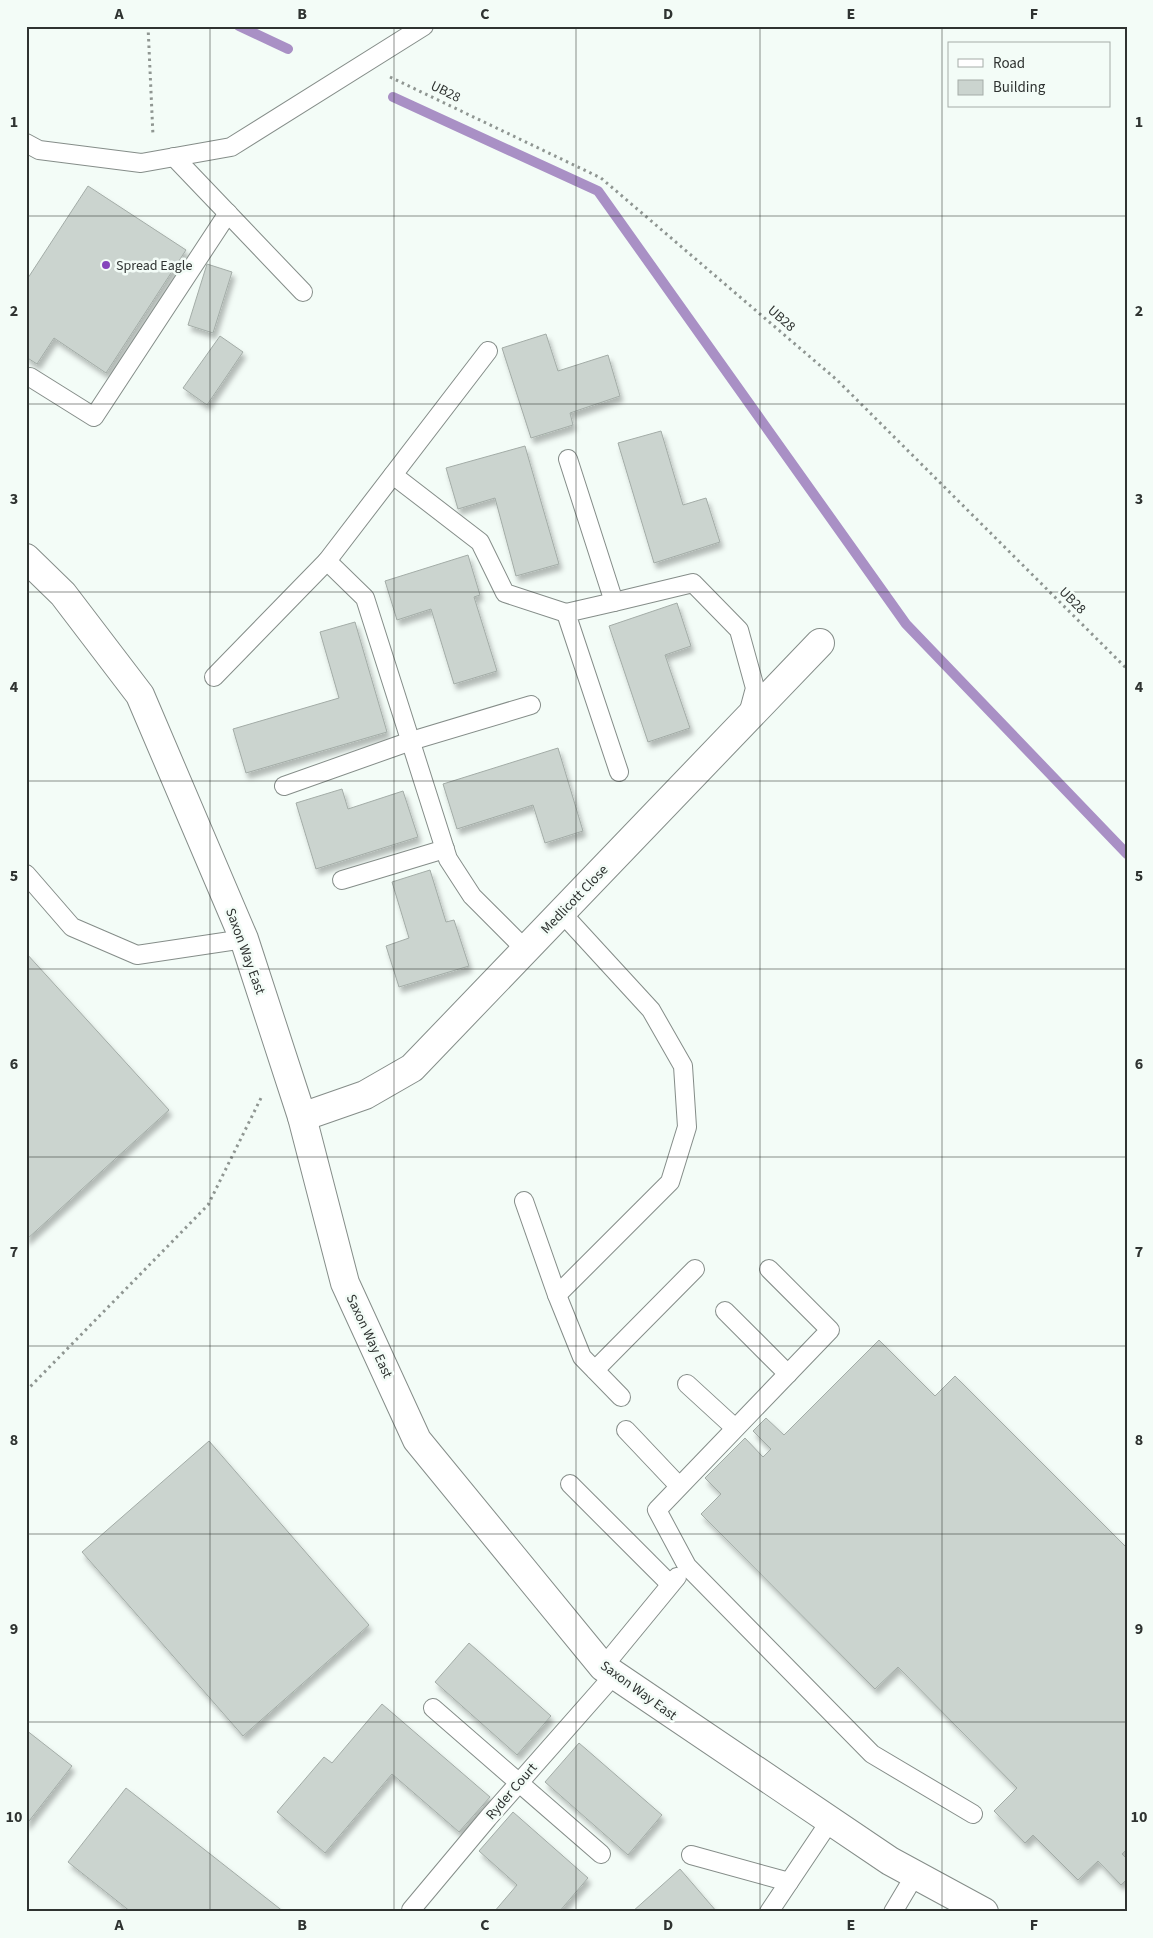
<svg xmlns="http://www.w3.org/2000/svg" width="1153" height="1938" font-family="'Source Sans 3',sans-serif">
<defs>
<filter id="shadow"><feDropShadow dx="3" dy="5.5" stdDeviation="2.5" flood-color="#0004"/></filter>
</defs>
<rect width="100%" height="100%" fill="#f3fcf7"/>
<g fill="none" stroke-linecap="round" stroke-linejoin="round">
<g stroke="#a990c5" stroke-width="10">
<polyline points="239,26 288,49"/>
<polyline points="393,97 598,191 906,624 1127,854"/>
</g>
</g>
<g fill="#cbd4cf" stroke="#a3aca7" filter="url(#shadow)">
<polygon points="88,186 186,250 106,373 54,338 37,364 26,357 26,281"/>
<polygon points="207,264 232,272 213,333 188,325"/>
<polygon points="546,334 558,371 608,355 620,396 570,413 573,425 531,438 502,348"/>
<polygon points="220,336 243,352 207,405 183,388"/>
<polygon points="661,431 683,505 706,498 720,542 654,563 618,443"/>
<polygon points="525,446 559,564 516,576 495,498 458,509 446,468"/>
<polygon points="468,555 480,595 474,597 497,671 454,684 431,609 397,620 385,581"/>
<polygon points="677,603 691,646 665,655 690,728 648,742 609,626"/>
<polygon points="355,622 387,732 246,773 233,729 339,698 320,632"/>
<polygon points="558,748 583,831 545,843 533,805 457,829 443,784"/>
<polygon points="342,789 348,809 403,791 418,837 316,869 296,803"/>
<polygon points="430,870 446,922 454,920 469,966 399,987 386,946 409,938 392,882"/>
<polygon points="26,953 169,1110 26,1240"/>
<polygon points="879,1340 935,1396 955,1376 1127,1548 1127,1849 1122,1854 1127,1859 1127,1879 1121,1885 1098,1861 1078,1880 1033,1835 1025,1843 994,1811 1017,1788 898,1667 875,1689 701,1514 721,1494 705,1478 745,1438 763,1457 771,1449 753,1431 766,1418 784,1435"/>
<polygon points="209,1441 369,1625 243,1736 82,1552"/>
<polygon points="469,1643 551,1716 517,1755 435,1682"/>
<polygon points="382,1704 490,1797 459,1832 392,1774 325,1853 277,1812 324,1757 332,1763"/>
<polygon points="26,1730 72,1766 26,1825"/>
<polygon points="579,1743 662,1815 628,1855 545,1782"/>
<polygon points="126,1788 284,1912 131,1912 68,1862"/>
<polygon points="513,1812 588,1878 559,1912 494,1912 517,1885 479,1851"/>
<polygon points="680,1869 717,1912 632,1912"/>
</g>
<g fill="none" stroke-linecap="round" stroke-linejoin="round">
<defs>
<g id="lane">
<polyline points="26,143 39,150 141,163 231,147 424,26"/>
<polyline points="174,157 303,292"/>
<polyline points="30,377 94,417 228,213"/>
<polyline points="568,459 614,602 566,613 619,772"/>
<polyline points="393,475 480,542 505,593 566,613"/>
<polyline points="327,561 488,351"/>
<polyline points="614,602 693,583 739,630 755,688 748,714"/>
<polyline points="214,677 327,561 365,598 448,859 472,896 525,949"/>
<polyline points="284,786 411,741 531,705"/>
<polyline points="26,874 72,927 137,955 244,939"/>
<polyline points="342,880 445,849"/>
<polyline points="524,1201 557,1295 670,1182 687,1127 683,1066 651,1010 561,912"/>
<polyline points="769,1269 830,1330 657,1510 687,1566 872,1754 973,1814"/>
<polyline points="557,1295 582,1357 621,1397"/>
<polyline points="725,1311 788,1374"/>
<polyline points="595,1370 695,1269"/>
<polyline points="687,1384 735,1428"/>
<polyline points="626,1430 679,1486"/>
<polyline points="570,1484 670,1584"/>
<polyline points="603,1667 677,1577"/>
<polyline points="433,1708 601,1854"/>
<polyline points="691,1855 789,1882"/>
<polyline points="411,1910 488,1818 614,1675"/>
<polyline points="769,1912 830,1821"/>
<polyline points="893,1912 915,1875"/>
</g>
<g id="street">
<polyline points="26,558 63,594 140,695 244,939 302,1117 345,1283 417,1440 603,1667 890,1861 984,1912"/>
<polyline points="302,1117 365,1095 412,1068 820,643"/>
</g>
</defs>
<use href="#lane" stroke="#858d89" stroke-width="20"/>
<use href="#street" stroke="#858d89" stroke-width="30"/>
<g stroke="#8f9692" stroke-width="3" stroke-dasharray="2.5 4" stroke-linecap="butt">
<polyline points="148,26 153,136"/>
<polyline points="390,77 601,178 837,380 1127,669"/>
<polyline points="26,1391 208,1205 262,1096"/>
</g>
<use href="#lane" stroke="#fff" stroke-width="18"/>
<use href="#street" stroke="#fff" stroke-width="28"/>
</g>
<path fill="none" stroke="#2f3331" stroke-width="1" stroke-opacity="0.55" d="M210,26V1912M394,26V1912M576,26V1912M760,26V1912M942,26V1912M26,216H1127M26,404H1127M26,592H1127M26,781H1127M26,969H1127M26,1157H1127M26,1346H1127M26,1534H1127M26,1722H1127"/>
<circle fill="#8546bc" stroke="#f3fcf7" stroke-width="2" cx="106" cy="265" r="5"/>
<g text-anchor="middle" stroke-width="5" stroke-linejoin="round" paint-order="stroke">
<g font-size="14" fill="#2f3331" stroke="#f3fcf7">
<text transform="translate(446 91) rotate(26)" y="5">UB28</text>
<text transform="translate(782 318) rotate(41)" y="5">UB28</text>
<text transform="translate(1073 600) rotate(45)" y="5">UB28</text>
<text transform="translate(574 899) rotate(-46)" y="5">Medlicott Close</text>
<text transform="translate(246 951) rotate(70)" y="5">Saxon Way East</text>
<text transform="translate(370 1336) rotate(65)" y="5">Saxon Way East</text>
<text transform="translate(639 1690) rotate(36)" y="5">Saxon Way East</text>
<text transform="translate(511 1791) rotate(-49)" y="5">Ryder Court</text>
</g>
<g font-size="14" fill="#2f3331" stroke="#f3fcf7" text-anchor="start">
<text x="116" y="270">Spread Eagle</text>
</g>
</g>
<rect width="1153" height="1938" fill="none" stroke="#f3fcf7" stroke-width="55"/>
<rect x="948" y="42" width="162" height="65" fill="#f3fcf7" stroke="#a5aca8"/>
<rect x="958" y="59" width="25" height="8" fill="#ffffff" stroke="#a5aca8"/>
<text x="993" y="68" font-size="15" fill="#2f3331">Road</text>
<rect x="958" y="80" width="25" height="15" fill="#cbd4cf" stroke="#a5aca8"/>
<text x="993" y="92" font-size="15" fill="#2f3331">Building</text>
<rect x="28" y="28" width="1098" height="1882" fill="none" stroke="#2f3331" stroke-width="2"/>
<g font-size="16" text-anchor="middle" font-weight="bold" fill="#2f3331">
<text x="119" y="19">A</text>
<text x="302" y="19">B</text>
<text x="485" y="19">C</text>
<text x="668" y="19">D</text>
<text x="851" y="19">E</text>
<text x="1034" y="19">F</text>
<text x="14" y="127">1</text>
<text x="1139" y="127">1</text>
<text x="14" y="316">2</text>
<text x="1139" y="316">2</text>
<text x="14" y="504">3</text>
<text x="1139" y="504">3</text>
<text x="14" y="692">4</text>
<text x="1139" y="692">4</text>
<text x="14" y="881">5</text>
<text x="1139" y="881">5</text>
<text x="14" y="1069">6</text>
<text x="1139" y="1069">6</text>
<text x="14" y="1257">7</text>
<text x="1139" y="1257">7</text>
<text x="14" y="1445">8</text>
<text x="1139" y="1445">8</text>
<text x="14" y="1634">9</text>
<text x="1139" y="1634">9</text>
<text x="14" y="1822">10</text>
<text x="1139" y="1822">10</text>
<text x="119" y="1930">A</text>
<text x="302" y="1930">B</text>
<text x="485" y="1930">C</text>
<text x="668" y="1930">D</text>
<text x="851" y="1930">E</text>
<text x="1034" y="1930">F</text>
</g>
</svg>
